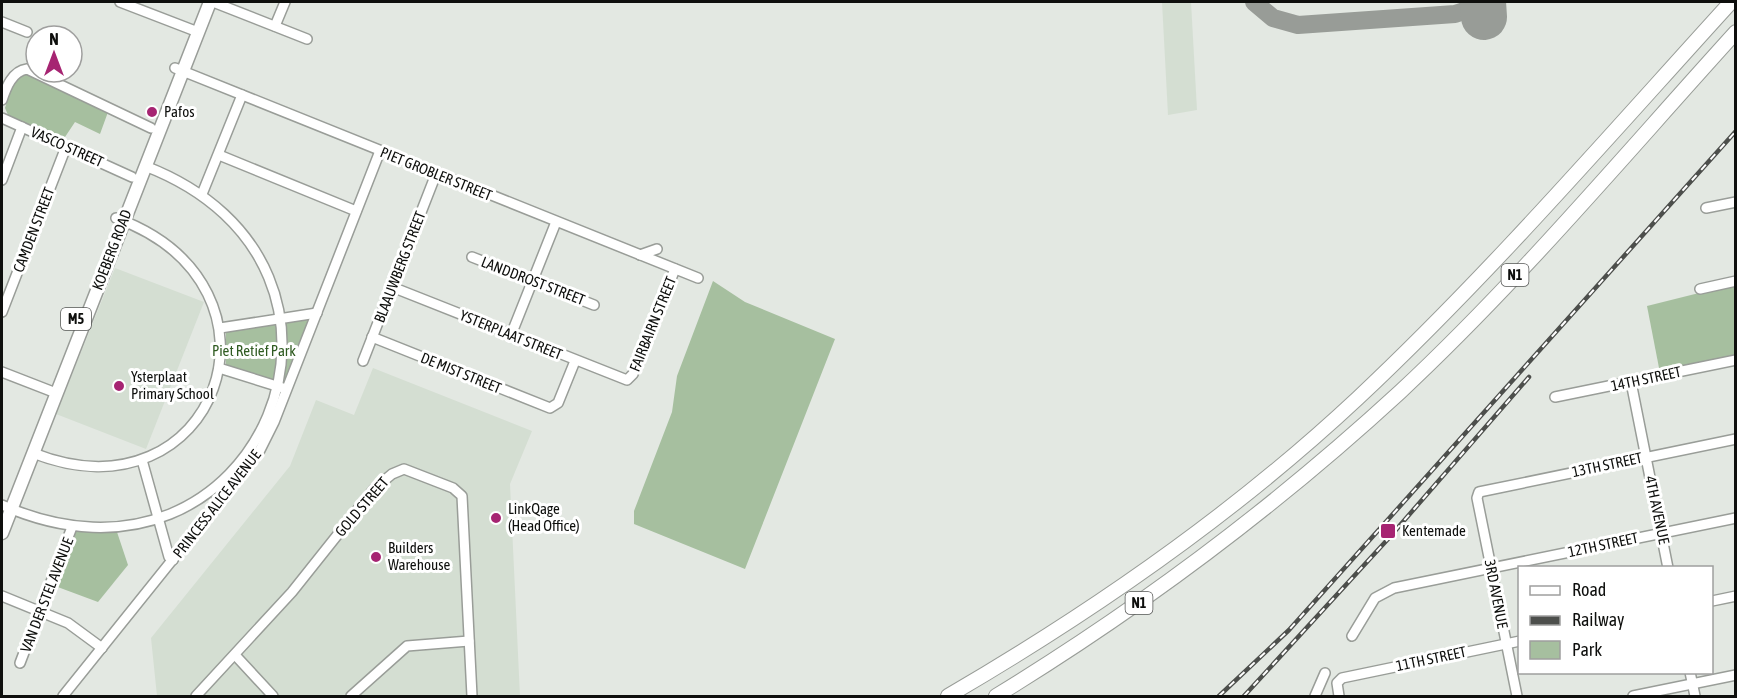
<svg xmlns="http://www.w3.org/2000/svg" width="1737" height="698" font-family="'Asap Condensed',sans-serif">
<rect width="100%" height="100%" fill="#e3e8e2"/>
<g fill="#d4ded2">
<polygon points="1162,2 1191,2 1197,110 1168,115"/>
<polygon points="115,268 204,302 146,449 56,414"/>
<polygon points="373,368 532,431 510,484 520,696 157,696 151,638 290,466 316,400 354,415"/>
</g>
<g fill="#a6bf9f">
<path d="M28,74L108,112L100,134L75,122L63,140L8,115L5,108C10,95 13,76 28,74Z"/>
<polygon points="713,281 745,302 835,339 745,569 634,524 634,511 672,412 677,376"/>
<polygon points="1735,284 1735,357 1660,373 1647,306"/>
<polygon points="311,316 286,379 284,379 286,349 284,322"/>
<polygon points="276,324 279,344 275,382 226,366 226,331"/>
<polygon points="76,532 117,532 128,565 98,602 55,586"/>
</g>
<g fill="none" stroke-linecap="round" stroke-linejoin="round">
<polyline stroke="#989c97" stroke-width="18" points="1254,2 1273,18 1298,25 1455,14 1467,10 1476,2"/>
<polyline stroke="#989c97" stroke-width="46" points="1483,2 1484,17"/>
<defs>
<g id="minor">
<polyline points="120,2 198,32"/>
<polyline points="213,2 307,39"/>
<polyline points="2,22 27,32"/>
<polyline points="275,26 285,2"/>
<polyline points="175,68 698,278"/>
<path d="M2,100C6,88 12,71 27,69L151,128"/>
<polyline points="2,118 132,177"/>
<polyline points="219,155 356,211"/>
<polyline points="2,180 22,127"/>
<polyline points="202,194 242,95"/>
<polyline points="1706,208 1736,202"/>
<polyline points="640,255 657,249"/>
<polyline points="472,257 594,305"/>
<polyline points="392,287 627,380 633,374 675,269"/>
<polyline points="1700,289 1736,281"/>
<polyline points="2,312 66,147"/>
<polyline points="220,328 317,313"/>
<polyline points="511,335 556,222"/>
<polyline points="372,337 550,408 558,403 575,361"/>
<polyline points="363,361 436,174"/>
<polyline points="219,368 283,388"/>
<polyline points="2,372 56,393"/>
<polyline points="1631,382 1668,568"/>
<polyline points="1555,397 1736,360"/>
<path d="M33,453C216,525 303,287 116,218"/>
<polyline points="142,460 169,557 173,560"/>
<path d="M2,505C260,619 405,266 145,166"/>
<polyline points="2,596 68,623 102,648"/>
<polyline points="1712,601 1736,596"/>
<polyline points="1352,636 1375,598 1394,588 1736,518"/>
<polyline points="235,655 273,696"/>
<polyline points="20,663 72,527"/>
<polyline points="1690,672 1695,696"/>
<polyline points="63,696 259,452 274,422 380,151"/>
<polyline points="196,696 292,592 374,489 392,474 404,469 453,488 462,496 472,696"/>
<polyline points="351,696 407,646 469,641"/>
<polyline points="1315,696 1325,673"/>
<polyline points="1339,696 1337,683 1342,678 1520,641"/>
<polyline points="1517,696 1477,498 1479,492 1736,439"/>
<polyline points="1633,696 1736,675"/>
</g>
<polyline id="major" points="2,533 210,2"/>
<g id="highway">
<path d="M948,696C1094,611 1234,514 1358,398C1490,274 1609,136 1731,2"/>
<path d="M996,696C1140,608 1275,507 1400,392C1520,280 1626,153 1736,32"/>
</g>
</defs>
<use href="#minor" stroke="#999d98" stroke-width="12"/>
<use href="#major" stroke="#999d98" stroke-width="15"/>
<use href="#highway" stroke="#999d98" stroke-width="16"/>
<use href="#minor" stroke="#fff" stroke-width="9"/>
<use href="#major" stroke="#fff" stroke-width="12"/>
<use href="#highway" stroke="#fff" stroke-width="14"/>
<defs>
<g id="rail">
<polyline points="1219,696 1289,630 1736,131"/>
<polyline points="1244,696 1388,539 1529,377"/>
</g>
</defs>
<use href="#rail" stroke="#4d4f4c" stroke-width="4.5"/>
<use href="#rail" stroke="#fff" stroke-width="2" stroke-dasharray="7" stroke-linecap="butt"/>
</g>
<g fill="#a62472" stroke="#fff" stroke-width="2">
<circle cx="152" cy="112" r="6"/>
<circle cx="119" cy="386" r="6"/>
<circle cx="496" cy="518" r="6"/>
<rect x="1380" y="523" width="16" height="16" rx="3"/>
<circle cx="376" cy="557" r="6"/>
</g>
<g text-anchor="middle" stroke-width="6" stroke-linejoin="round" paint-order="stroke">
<g fill="#fff" stroke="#565756" stroke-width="1.5">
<rect x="1501.5" y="264" width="27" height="22" rx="4.5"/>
<rect x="61" y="308" width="30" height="22" rx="4.5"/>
<rect x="1125.5" y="592" width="27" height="22" rx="4.5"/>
</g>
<g font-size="14" font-weight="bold" fill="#0e0f0d">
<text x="1515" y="280">N1</text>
<text x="76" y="324">M5</text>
<text x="1139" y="608">N1</text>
</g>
<g font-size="15" fill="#0e0f0d" stroke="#fff" text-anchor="start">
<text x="164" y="117">Pafos</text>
<text x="131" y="382">Ysterplaat<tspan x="131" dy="17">Primary School</tspan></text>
<text x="508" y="514">LinkQage<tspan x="508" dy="17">(Head Office)</tspan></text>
<text x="1402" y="536">Kentemade</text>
<text x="388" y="553">Builders<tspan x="388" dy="17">Warehouse</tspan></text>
</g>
<g font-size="15" fill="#0e0f0d" stroke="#fff">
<text transform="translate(67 147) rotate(24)" y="5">VASCO STREET</text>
<text transform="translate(436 174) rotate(22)" y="5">PIET GROBLER STREET</text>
<text transform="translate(34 230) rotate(-69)" y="5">CAMDEN STREET</text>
<text transform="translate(112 250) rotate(-69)" y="5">KOEBERG ROAD</text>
<text transform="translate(400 267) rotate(-69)" y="5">BLAAUWBERG STREET</text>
<text transform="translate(533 281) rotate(21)" y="5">LANDDROST STREET</text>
<text transform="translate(653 324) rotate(-68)" y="5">FAIRBAIRN STREET</text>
<text transform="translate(511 335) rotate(22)" y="5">YSTERPLAAT STREET</text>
<text transform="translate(461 373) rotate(22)" y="5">DE MIST STREET</text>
<text transform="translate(1646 379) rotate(-12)" y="5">14TH STREET</text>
<text transform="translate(1607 465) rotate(-12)" y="5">13TH STREET</text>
<text transform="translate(217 504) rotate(-52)" y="5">PRINCESS ALICE AVENUE</text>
<text transform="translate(362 507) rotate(-49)" y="5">GOLD STREET</text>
<text transform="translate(1657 510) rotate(78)" y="5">4TH AVENUE</text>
<text transform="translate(1603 545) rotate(-12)" y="5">12TH STREET</text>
<text transform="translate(1496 594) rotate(79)" y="5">3RD AVENUE</text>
<text transform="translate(47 595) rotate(-69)" y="5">VAN DER STEL AVENUE</text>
<text transform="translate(1431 659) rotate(-12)" y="5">11TH STREET</text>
</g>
<g font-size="15" fill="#2f5b21" stroke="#fff">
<text x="254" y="356">Piet Retief Park</text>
</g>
</g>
<rect width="1737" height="698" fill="none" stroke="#0e0f0d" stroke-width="6"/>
<rect x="1518" y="566" width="195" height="108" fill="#ffffff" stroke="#9f9f9e" stroke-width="1.5"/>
<rect x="1530" y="586" width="30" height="9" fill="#ffffff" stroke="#9f9f9e" stroke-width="1.5"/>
<text x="1572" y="596" font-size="18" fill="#0e0f0d">Road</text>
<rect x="1530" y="616" width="30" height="9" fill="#4d4f4c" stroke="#9f9f9e" stroke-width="1.5"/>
<text x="1572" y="626" font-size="18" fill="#0e0f0d">Railway</text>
<rect x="1530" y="641" width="30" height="18" fill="#a6bf9f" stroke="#9f9f9e" stroke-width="1.5"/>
<text x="1572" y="656" font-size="18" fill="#0e0f0d">Park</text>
<g transform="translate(54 54)"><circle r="28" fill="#ffffff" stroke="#9f9f9e" stroke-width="1.5"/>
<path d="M0-4.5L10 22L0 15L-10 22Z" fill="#a62472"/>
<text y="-9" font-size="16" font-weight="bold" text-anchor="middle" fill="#0e0f0d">N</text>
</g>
</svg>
